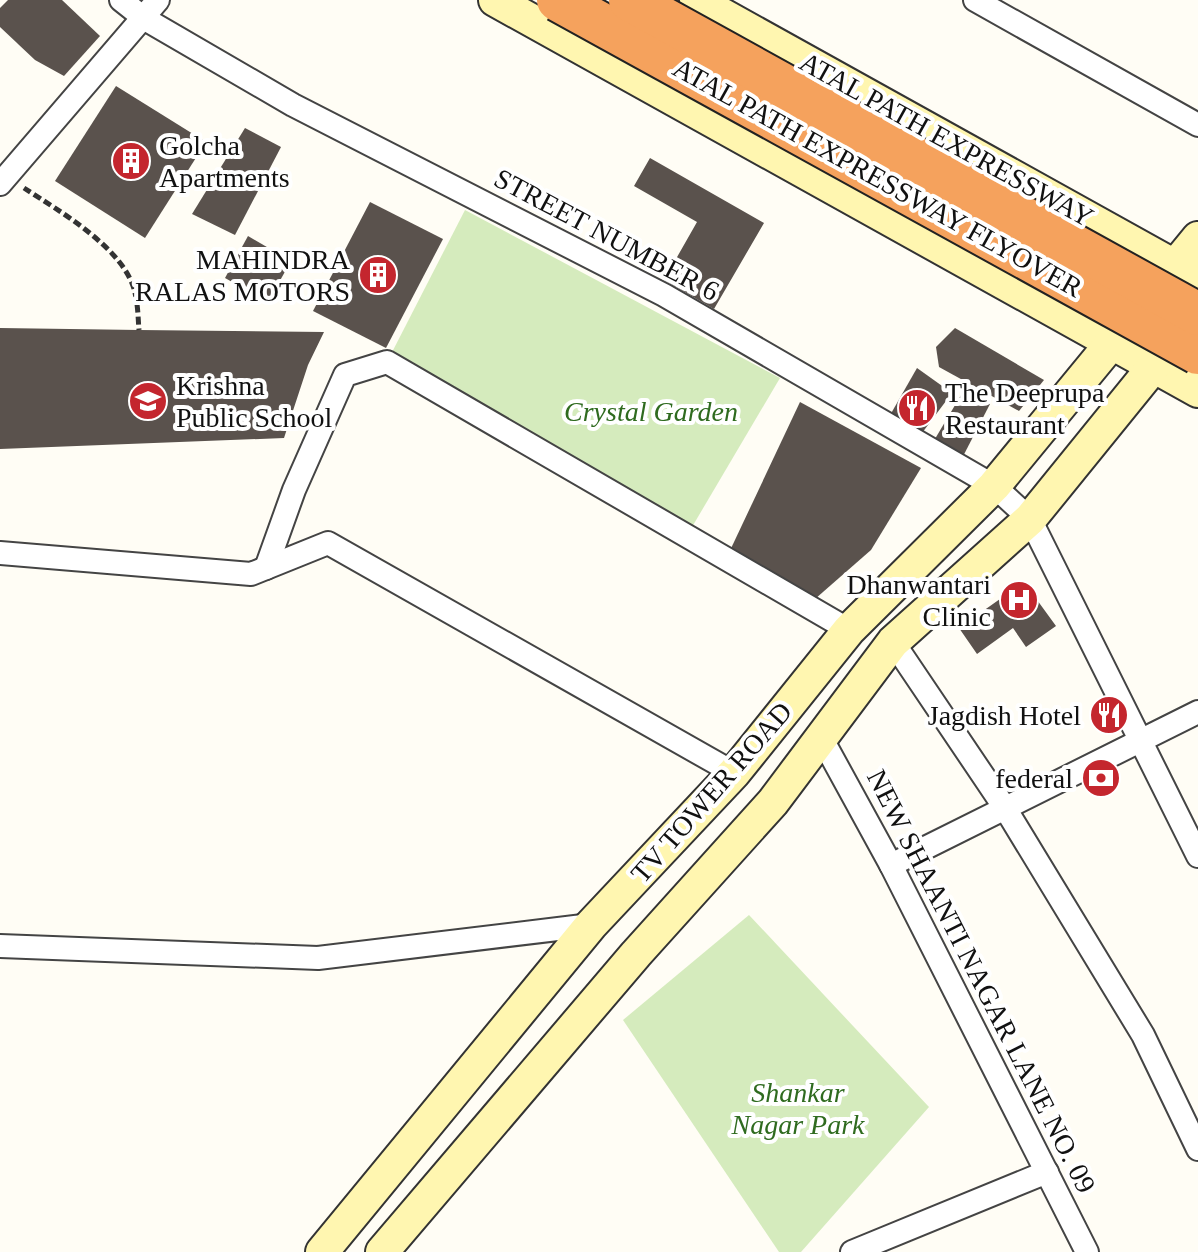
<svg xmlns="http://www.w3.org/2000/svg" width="1198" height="1252" font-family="'Times New Roman',serif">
<rect width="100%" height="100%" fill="#fffdf5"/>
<g fill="#d5ebbd">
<polygon points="465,210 780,378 692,527 387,362"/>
<polygon points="749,915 929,1107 801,1252 779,1252 623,1020"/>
</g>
<g fill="#5a524d">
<polygon points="8,0 62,0 100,36 64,76 35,60 0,27 0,8"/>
<polygon points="116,86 206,142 145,238 55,181"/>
<polygon points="245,128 281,147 235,235 192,214"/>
<polygon points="650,158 764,223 714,309 664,280 697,222 634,186"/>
<polygon points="370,202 443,239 386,348 313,311"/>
<polygon points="248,236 291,261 268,302 225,278"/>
<polygon points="0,328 139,330 324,332 308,365 284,438 0,449"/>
<polygon points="955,328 1044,380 1019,411 939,367 936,347"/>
<polygon points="917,368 952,393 916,441 885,424"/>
<polygon points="964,390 990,404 958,466 929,449"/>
<polygon points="800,402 921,468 871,550 807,606 726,559"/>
<polygon points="1024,582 1056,626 1026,647 1013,628 977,654 959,628"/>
</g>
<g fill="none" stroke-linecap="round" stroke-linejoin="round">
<defs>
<g id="street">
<polyline points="121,0 145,19 293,105 664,295 994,486 1030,519 1198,856"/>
<polyline points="975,0 1198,125"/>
<polyline points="0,184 158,0"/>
<polyline points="0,553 251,574 328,543 734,773"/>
<polyline points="266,568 294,490 345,375 387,362 849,630"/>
<polyline points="893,642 1005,808 1143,1035 1198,1149"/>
<polyline points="822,739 891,865 1087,1252"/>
<polyline points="891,865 1198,712"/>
<polyline points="0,946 318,958 591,925"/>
<polyline points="852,1252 1047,1172"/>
</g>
<g id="secondary">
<polyline points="495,0 1198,391"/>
<polyline points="696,0 1198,279"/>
<polyline points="322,1252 591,925 734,773 849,630 994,486 1198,238"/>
<polyline points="382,1252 636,954 773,802 893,642 1030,519 1189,323"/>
</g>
</defs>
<use href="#street" stroke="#444" stroke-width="26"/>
<use href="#secondary" stroke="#333" stroke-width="36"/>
<path stroke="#333" stroke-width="5" stroke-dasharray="8 4" stroke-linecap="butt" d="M24,188C59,211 126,249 135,293C138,305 138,318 139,330"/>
<use href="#street" stroke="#fff" stroke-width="22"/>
<use href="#secondary" stroke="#fff6b0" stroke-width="32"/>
<defs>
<g id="highway-bridge">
<polyline points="558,0 1198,353"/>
<polyline points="630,0 1198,314"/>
</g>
</defs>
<use href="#highway-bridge" stroke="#222" stroke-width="46" stroke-linecap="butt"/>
<use href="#highway-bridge" stroke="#f5a25d" stroke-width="42"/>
</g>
<defs>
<symbol id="building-disc" viewBox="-11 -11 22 22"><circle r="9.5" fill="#c4262e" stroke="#fff"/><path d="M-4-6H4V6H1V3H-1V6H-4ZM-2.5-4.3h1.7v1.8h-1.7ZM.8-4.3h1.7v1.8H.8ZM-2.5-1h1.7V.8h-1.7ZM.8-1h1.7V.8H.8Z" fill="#fff"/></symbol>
<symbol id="school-disc" viewBox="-11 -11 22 22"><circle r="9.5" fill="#c4262e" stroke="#fff"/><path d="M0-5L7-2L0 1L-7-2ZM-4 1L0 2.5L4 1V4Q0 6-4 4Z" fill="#fff"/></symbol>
<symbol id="restaurant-disc" viewBox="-11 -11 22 22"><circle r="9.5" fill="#c4262e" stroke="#fff"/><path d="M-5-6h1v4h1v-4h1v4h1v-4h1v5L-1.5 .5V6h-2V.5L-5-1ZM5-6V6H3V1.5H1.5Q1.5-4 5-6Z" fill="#fff"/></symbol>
<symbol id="hospital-disc" viewBox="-11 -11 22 22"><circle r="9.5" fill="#c4262e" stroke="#fff"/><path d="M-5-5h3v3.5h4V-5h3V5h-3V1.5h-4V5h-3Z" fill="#fff"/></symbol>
<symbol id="bank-disc" viewBox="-11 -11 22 22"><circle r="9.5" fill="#c4262e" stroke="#fff"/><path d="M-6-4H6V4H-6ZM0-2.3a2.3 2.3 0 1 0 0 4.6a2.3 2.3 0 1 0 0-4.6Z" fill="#fff"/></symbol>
</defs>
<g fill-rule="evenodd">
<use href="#building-disc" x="109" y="139" width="44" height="44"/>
<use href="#building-disc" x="356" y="253" width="44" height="44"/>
<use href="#school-disc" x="126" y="379" width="44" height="44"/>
<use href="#restaurant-disc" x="895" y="386" width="44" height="44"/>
<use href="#hospital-disc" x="997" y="578" width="44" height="44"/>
<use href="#restaurant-disc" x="1087" y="693" width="44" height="44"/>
<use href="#bank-disc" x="1079" y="756" width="44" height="44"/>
</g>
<g text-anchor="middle" stroke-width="8" stroke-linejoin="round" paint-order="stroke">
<g font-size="28" fill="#111" stroke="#fff">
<text transform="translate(947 139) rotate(29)" y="10">ATAL PATH EXPRESSWAY</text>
<text transform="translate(878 177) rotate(29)" y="10">ATAL PATH EXPRESSWAY FLYOVER</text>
<text transform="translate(607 234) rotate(28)" y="10">STREET NUMBER 6</text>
<text transform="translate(711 792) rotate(-49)" y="10">TV TOWER ROAD</text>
<text transform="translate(982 981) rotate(63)" y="10">NEW SHAANTI NAGAR LANE NO. 09</text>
</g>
<g font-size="28" fill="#111" stroke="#fff" text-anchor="end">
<text x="159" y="155" text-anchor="start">Golcha<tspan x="159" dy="32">Apartments</tspan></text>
<text x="350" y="269">MAHINDRA<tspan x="350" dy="32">RALAS MOTORS</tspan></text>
<text x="176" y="395" text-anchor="start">Krishna<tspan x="176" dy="32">Public School</tspan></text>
<text x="945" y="402" text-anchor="start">The Deeprupa<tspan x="945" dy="32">Restaurant</tspan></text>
<text x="991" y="594">Dhanwantari<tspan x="991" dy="32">Clinic</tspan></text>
<text x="1081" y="725">Jagdish Hotel</text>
<text x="1073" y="788">federal</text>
</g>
<g font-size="28" font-style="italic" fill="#2f6b1f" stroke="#fff">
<text x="651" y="421">Crystal Garden</text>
<text x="798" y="1102">Shankar<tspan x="798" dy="32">Nagar Park</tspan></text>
</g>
</g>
</svg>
